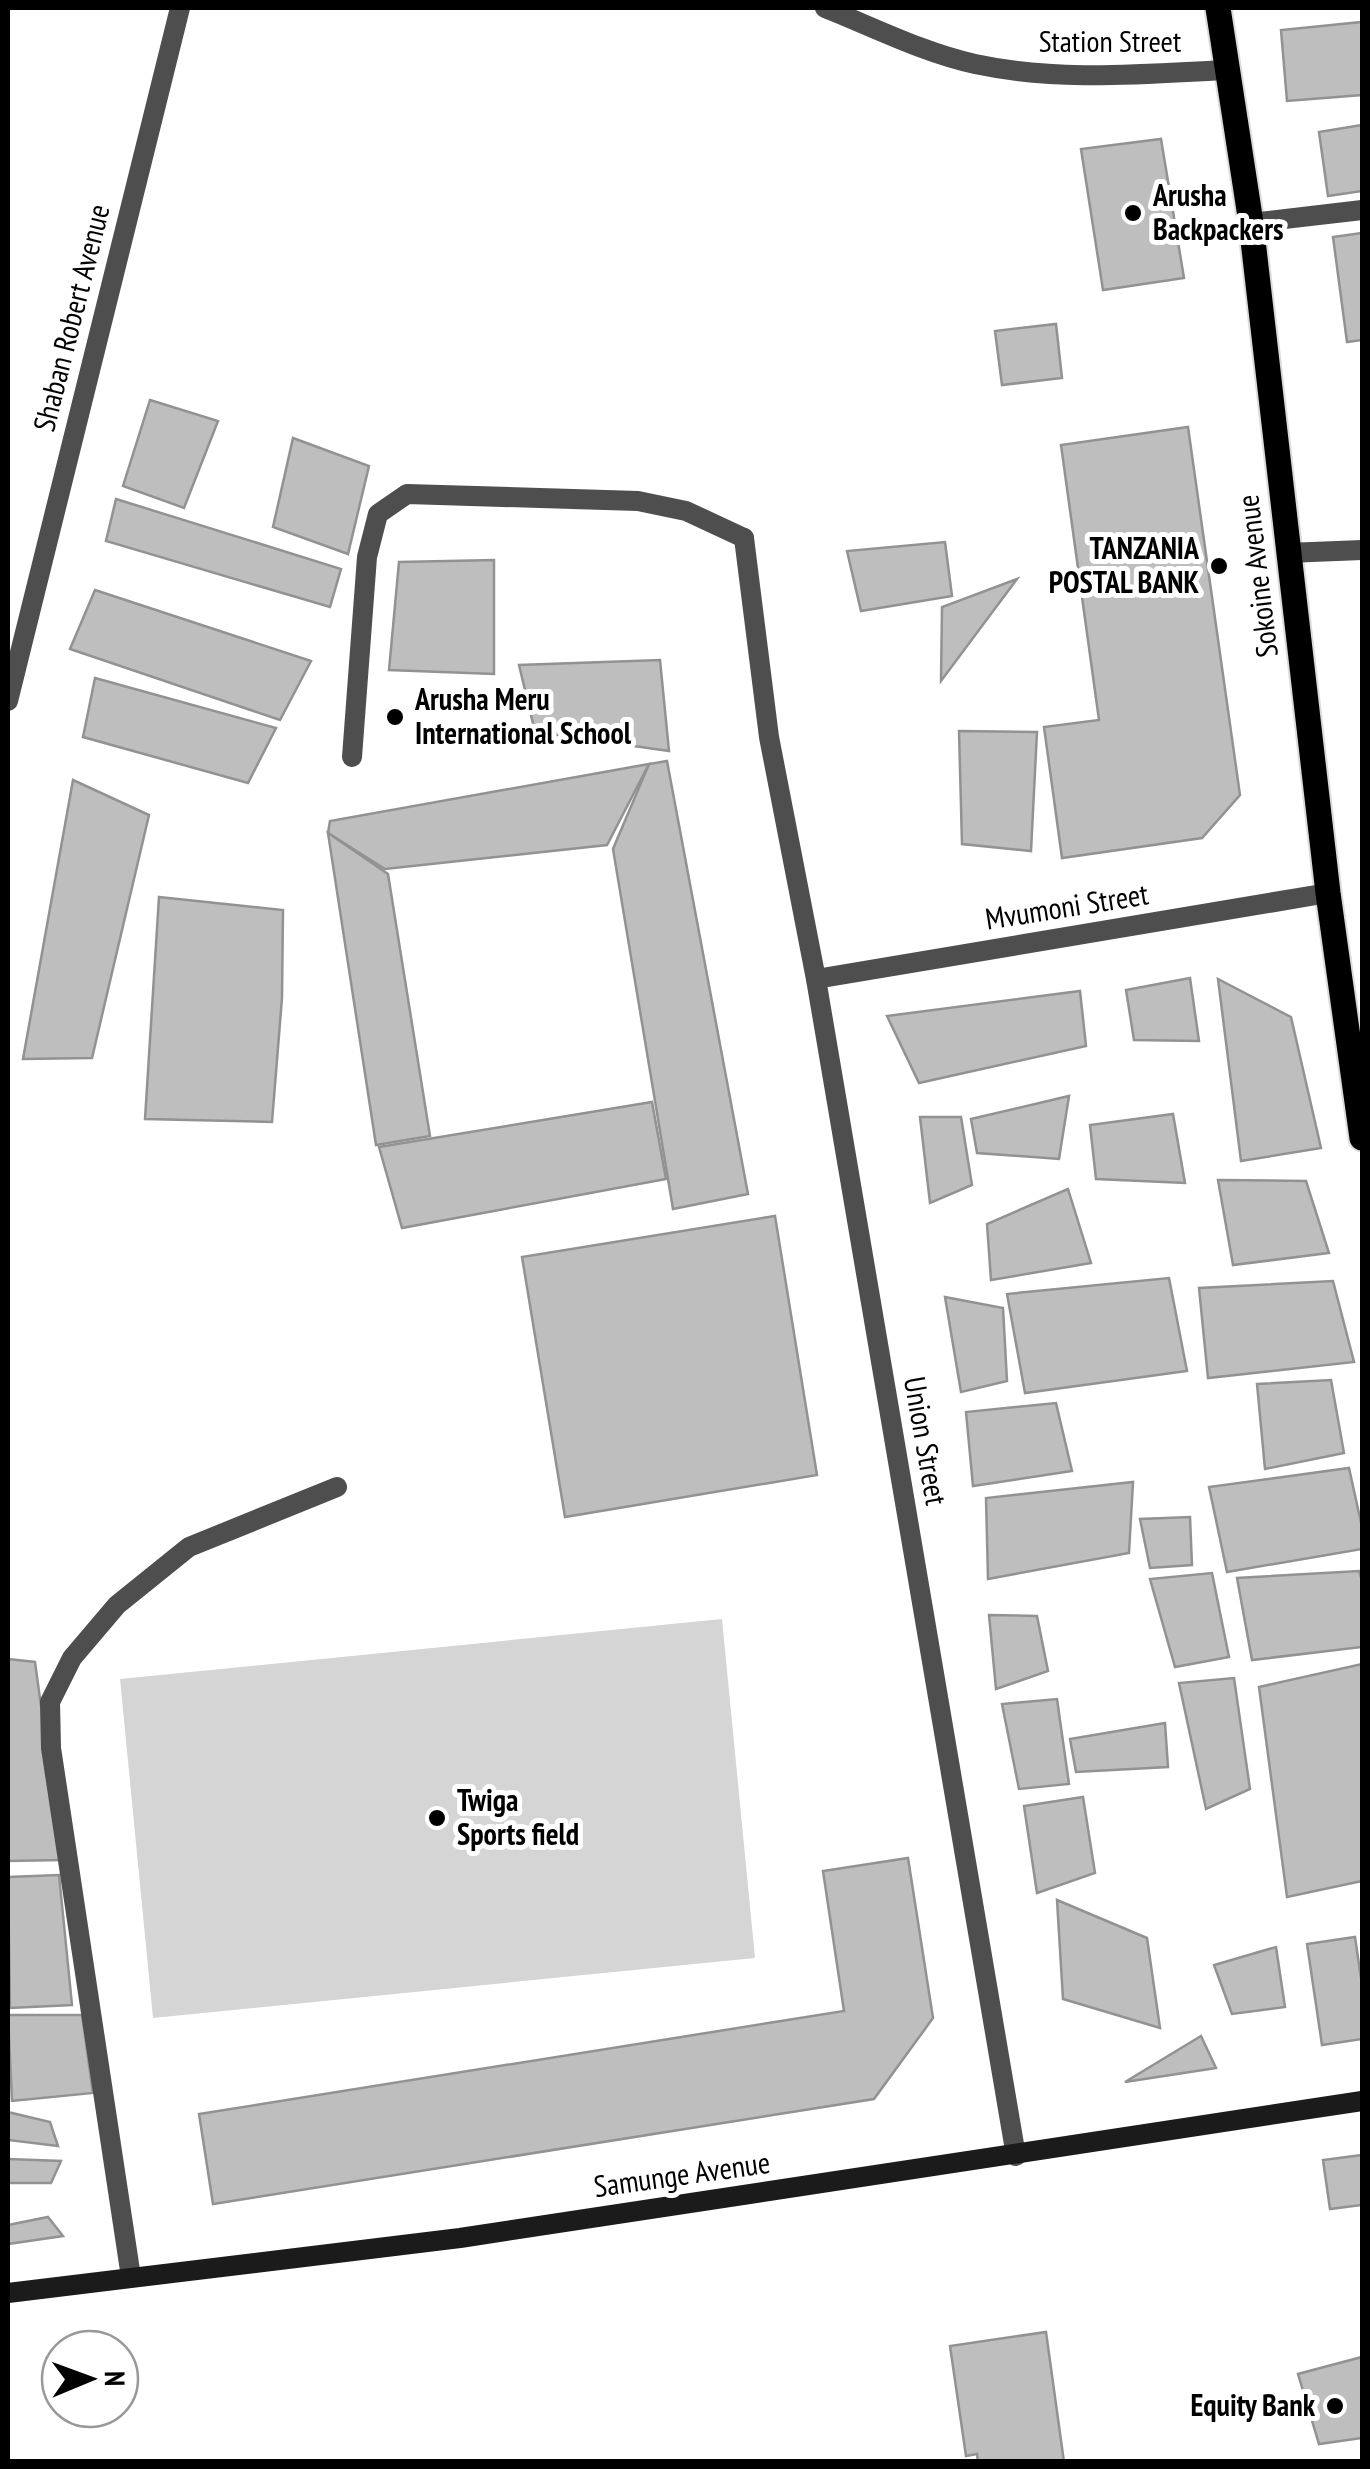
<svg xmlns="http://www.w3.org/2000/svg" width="1370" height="2469" font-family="'PT Sans Narrow',sans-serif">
<rect width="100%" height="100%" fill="#fff"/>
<polygon fill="#d5d5d5" points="722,1619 755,1958 153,2018 120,1679"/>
<g fill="#bebebe" stroke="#929292" stroke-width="2.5">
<polygon points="1362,22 1362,95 1287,101 1281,30"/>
<polygon points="1362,125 1362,191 1328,196 1319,132"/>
<polygon points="1161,139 1184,278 1103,290 1081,149"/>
<polygon points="1362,233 1362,340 1347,342 1333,237"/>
<polygon points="1056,324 1062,378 1002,385 995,331"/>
<polygon points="150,400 218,421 184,508 123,486"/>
<polygon points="1188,427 1240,795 1202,838 1062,858 1044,727 1099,720 1061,445"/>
<polygon points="293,438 369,466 348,554 273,527"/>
<polygon points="116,499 341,569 330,607 106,541"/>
<polygon points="945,542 952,596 861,611 847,551"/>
<polygon points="494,560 494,674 389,670 399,562"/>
<polygon points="1017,579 941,681 942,607"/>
<polygon points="95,590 311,661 280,720 70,649"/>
<polygon points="660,660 669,751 535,732 519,665"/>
<polygon points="95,678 276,728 248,783 83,737"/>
<polygon points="959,731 1037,732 1031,851 962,844"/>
<polygon points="667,761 748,1194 673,1209 613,849 649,764"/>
<polygon points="649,764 607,845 385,869 328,833 330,821"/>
<polygon points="73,780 149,815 92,1058 23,1059"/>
<polygon points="328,833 388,874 430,1136 376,1145"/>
<polygon points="159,897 283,910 282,998 272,1122 145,1119"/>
<polygon points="1190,978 1199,1041 1134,1040 1126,990"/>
<polygon points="1218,979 1291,1017 1321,1148 1241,1161"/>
<polygon points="1080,991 1086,1046 919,1083 887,1016"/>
<polygon points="1069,1096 1059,1159 977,1153 971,1119"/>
<polygon points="652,1102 666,1179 402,1228 379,1147"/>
<polygon points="1173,1114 1185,1183 1096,1179 1090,1125"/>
<polygon points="920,1117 961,1117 972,1185 930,1203"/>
<polygon points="1218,1180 1306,1181 1329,1253 1233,1265"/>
<polygon points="1068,1189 1091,1263 991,1280 987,1224"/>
<polygon points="775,1216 817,1475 565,1517 522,1257"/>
<polygon points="1169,1278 1187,1371 1025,1393 1007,1294"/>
<polygon points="1333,1281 1354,1362 1208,1378 1199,1288"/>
<polygon points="945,1297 1003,1308 1007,1381 961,1392"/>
<polygon points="1331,1380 1344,1453 1265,1469 1257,1384"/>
<polygon points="1056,1403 1072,1471 973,1486 966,1412"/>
<polygon points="1349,1468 1362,1527 1362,1549 1227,1572 1209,1487"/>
<polygon points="1133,1482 1129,1553 988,1579 986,1498"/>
<polygon points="1190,1517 1192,1565 1150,1568 1140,1519"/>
<polygon points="1359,1571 1362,1581 1362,1647 1252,1660 1237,1578"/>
<polygon points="1212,1573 1229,1657 1175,1667 1150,1579"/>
<polygon points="989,1615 1037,1616 1048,1671 996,1689"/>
<polygon points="8,1659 35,1662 62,1860 8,1861"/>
<polygon points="1362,1664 1362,1881 1287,1897 1259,1687"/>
<polygon points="1234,1678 1250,1789 1206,1809 1179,1683"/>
<polygon points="1057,1699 1069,1784 1019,1789 1002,1704"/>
<polygon points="1165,1723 1168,1767 1076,1772 1070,1739"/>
<polygon points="1083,1797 1095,1873 1037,1893 1024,1806"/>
<polygon points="908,1858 933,2018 874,2099 213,2204 199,2114 844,2011 823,1871"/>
<polygon points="59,1875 72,2005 10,2008 8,1877"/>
<polygon points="1057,1900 1147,1938 1160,2028 1063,1999"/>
<polygon points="1355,1937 1362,1985 1362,2039 1322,2045 1307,1944"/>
<polygon points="1276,1947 1285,2007 1232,2014 1214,1965"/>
<polygon points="8,2015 82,2015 93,2093 12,2101"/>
<polygon points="1201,2036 1216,2068 1125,2082"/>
<polygon points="8,2112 50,2122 58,2146 8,2140"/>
<polygon points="1362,2155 1362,2205 1330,2209 1323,2160"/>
<polygon points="8,2159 61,2161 51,2183 8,2183"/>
<polygon points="48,2217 63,2236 8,2244 8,2225"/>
<polygon points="1046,2332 1064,2462 978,2462 977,2454 966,2456 950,2346"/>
<polygon points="1362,2357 1362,2438 1319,2444 1298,2374"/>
</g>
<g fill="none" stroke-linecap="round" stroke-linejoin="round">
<defs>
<polyline id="primary" points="1218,8 1251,223 1328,893 1362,1138"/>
</defs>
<use href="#primary" stroke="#dbdbdb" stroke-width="29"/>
<g stroke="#4e4e4e" stroke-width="20">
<polyline points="1251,223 1362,210"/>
<polyline points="352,757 367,557 378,514 407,494 638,501 686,511 744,538"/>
<polyline points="131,2277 51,1748 50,1702 72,1658 117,1605 189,1547 337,1487"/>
</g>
<g stroke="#4e4e4e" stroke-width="20">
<path d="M825,8C873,27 924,53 975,64C1059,82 1142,74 1226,70"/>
<polyline points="744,538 769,737 816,979 1016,2156"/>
<polyline points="1287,553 1362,550"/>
<polyline points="8,701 180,8"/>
<polyline points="816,979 1328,893"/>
</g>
<polyline stroke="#1b1b1b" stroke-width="20" points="8,2293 460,2238 1362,2101"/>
<use href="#primary" stroke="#000" stroke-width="25"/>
</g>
<g fill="#000" stroke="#fff" stroke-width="4">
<circle cx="1133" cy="213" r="10"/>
<circle cx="1219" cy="566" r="10"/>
<circle cx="395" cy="717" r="10"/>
<circle cx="437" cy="1818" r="10"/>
<circle cx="1335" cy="2406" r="10"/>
</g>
<g text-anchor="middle" stroke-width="10" stroke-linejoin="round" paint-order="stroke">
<g font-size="30" fill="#000" stroke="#fff">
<text x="1110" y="52">Station Street</text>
<text transform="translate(72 318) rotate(-76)" y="10">Shaban Robert Avenue</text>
<text transform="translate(1258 576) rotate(-97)" y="10">Sokoine Avenue</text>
<text transform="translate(1067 907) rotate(-9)" y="10">Mvumoni Street</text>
<text transform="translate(925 1441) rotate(80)" y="10">Union Street</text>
<text transform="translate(682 2175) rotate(-8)" y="10">Samunge Avenue</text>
</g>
<g font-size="30" font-weight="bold" fill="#000" stroke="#fff" text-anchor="start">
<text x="1153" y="206">Arusha<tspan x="1153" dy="34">Backpackers</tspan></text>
<text x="1199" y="559" text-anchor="end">TANZANIA<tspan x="1199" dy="34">POSTAL BANK</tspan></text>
<text x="415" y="710">Arusha Meru<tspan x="415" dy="34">International School</tspan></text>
<text x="457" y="1811">Twiga<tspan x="457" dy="34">Sports field</tspan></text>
<text x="1315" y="2416" text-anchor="end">Equity Bank</text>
</g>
</g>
<rect width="1370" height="2469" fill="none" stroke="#000000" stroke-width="20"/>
<g transform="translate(90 2379) rotate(89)"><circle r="48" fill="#ffffff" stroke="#999999" stroke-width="2.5"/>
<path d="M0-8L18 38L0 25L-18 38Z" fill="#000000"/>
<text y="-15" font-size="28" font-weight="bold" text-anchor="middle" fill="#000000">N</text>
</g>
</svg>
